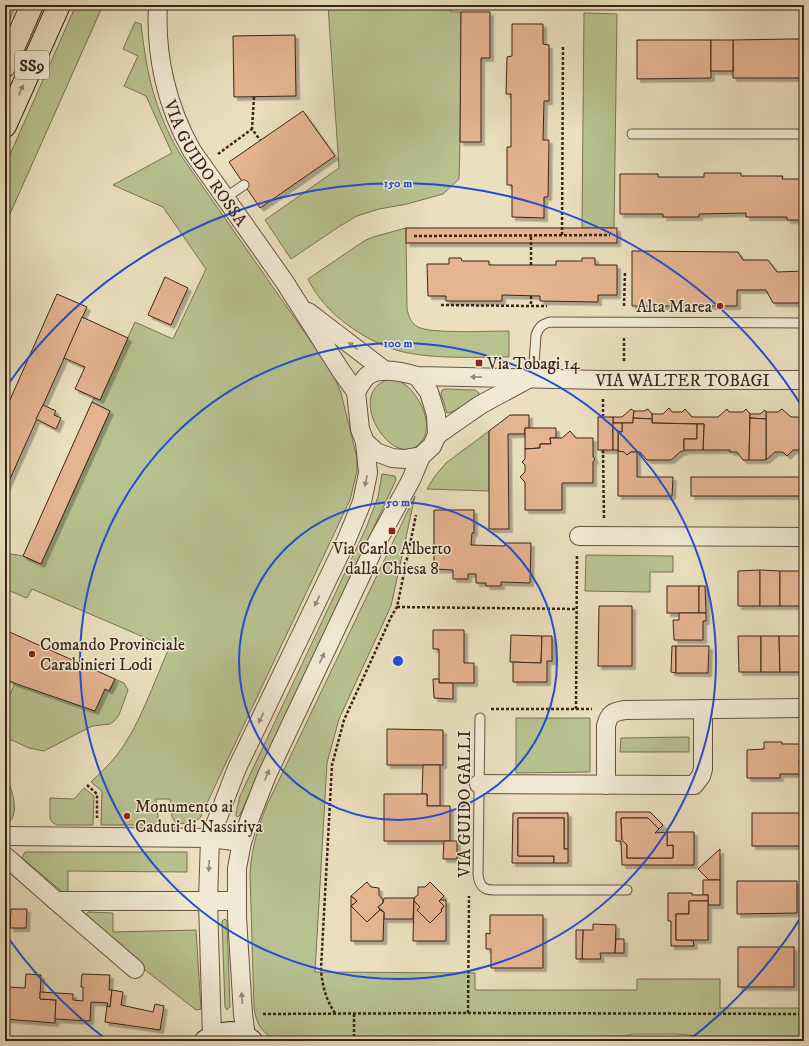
<svg xmlns="http://www.w3.org/2000/svg" width="809" height="1046" font-family="'IM FELL DW Pica',serif">
<defs>
<filter id="shadow"><feDropShadow dx="3.5" dy="3.5" stdDeviation="0" flood-color="#0004"/></filter>
</defs>
<rect width="100%" height="100%" fill="#eae0bf"/>
<filter id="stains"><feTurbulence type="fractalNoise" baseFrequency=".005" numOctaves="4"/><feColorMatrix values="0 0 0 0 .2 0 0 0 0 .09 0 0 0 0 .02 0 0 0 .5 -.17"/></filter>
<radialGradient id="worn" r=".72"><stop offset=".6" stop-color="#630" stop-opacity="0"/><stop offset="1" stop-color="#630" stop-opacity=".3"/></radialGradient>
<g fill="#b8c291" stroke="#797355">
<polygon points="5,5 16,5 5,30"/>
<polygon points="76,5 103,5 5,225 5,166"/>
<polygon points="328,5 450,5 451,12 461,12 460,142 459,179 443,194 407,204 379,209 357,216 340,226 291,259 265,220 339,168"/>
<polygon points="584,13 617,14 614,228 582,228"/>
<path d="M135,22L141,24C147,75 154,109 180,154L333,373L341,393L357,458V471L350,500L200,818L190,824L176,823L172,817L170,799H156L158,817C157,822 155,824 151,825H101L102,791L91,782C100,773 109,765 117,755C139,727 154,682 169,648L32,589L27,598L5,589V553L23,556L41,564L110,411L92,402L94,398L100,400L135,322L173,339L206,269L163,207L113,185L172,153L146,96L124,86L138,56L123,49Z"/>
<path d="M406,228L407,309C409,317 411,323 418,327C431,334 491,331 509,331V357C476,357 441,359 408,353C376,347 338,323 319,297C315,292 311,285 308,279L364,241L373,237Z"/>
<path d="M387,380C391,380 395,380 399,381C417,389 435,423 422,441C396,476 343,395 387,380Z"/>
<polygon points="445,389 475,390 479,393 478,397 452,412 447,413 441,394 442,390"/>
<polygon points="489,431 489,491 427,489 435,476 446,463"/>
<polygon points="382,474 395,476 396,480 259,772 240,815 238,817 236,816 236,813 240,796 366,528 378,497"/>
<path d="M415,496L391,606L339,719L327,763L315,972L475,973V990H637V979H720V1008H804V1041H717L690,1035L676,1034H633L606,1041H278C262,1033 257,1026 254,1008L250,873C252,848 257,829 267,805Z"/>
<polygon points="586,555 673,556 673,572 650,572 650,592 585,591"/>
<polygon points="115,679 124,683 128,690 119,715 114,721 110,724 92,726 44,751 29,748 5,737 5,706 15,683 105,689 110,691"/>
<polygon points="516,718 590,718 590,772 516,773"/>
<polygon points="689,737 689,752 620,752 621,738"/>
<path d="M5,776C12,786 22,819 5,824Z"/>
<polygon points="84,788 94,796 93,825 57,825 52,822 50,818 50,798 74,799"/>
<polygon points="25,852 187,852 187,872 68,871 68,893 66,895 22,858"/>
<polygon points="88,912 113,913 113,932 196,930 201,1009 196,1010 140,966 85,915"/>
<polygon points="225,919 227,921 230,1007 227,1010 225,1007 222,921"/>
</g>
<g fill="#e5b491" stroke="#3a2419" filter="url(#shadow)">
<polygon points="461,12 490,12 490,58 481,58 481,142 460,142"/>
<polygon points="512,24 543,24 543,44 549,45 549,101 544,101 543,140 549,140 548,197 544,197 544,218 512,217 512,185 507,185 507,147 511,147 511,94 506,94 507,57 512,56"/>
<polygon points="295,35 296,96 234,97 233,36"/>
<polygon points="790,39 804,39 804,78 733,78 733,40"/>
<polygon points="637,40 711,40 711,78 637,79"/>
<rect x="711" y="40" width="22" height="31"/>
<polygon points="303,111 335,156 260,208 229,162"/>
<polygon points="704,173 741,173 741,176 783,176 782,179 804,179 804,220 787,220 787,217 746,217 746,213 699,214 699,217 663,217 663,214 620,214 620,174 658,174 658,177 704,177"/>
<rect x="406" y="228" width="211" height="15"/>
<polygon points="632,251 738,252 743,260 768,260 777,272 804,271 804,302 803,303 773,303 766,290 737,290 737,306 632,306"/>
<polygon points="449,258 461,258 462,261 489,261 489,265 556,265 556,261 582,261 582,258 595,258 595,265 617,265 617,295 598,295 598,302 540,301 540,296 502,295 502,301 446,301 446,296 428,296 427,264 449,264"/>
<polygon points="165,277 188,288 171,325 148,315"/>
<polygon points="57,294 87,307 5,490 5,411"/>
<polygon points="82,317 128,338 100,400 75,389 85,367 64,358"/>
<polygon points="92,402 110,411 41,564 23,556"/>
<polygon points="43,405 56,411 54,415 61,418 56,429 36,419"/>
<polygon points="669,408 672,412 682,412 685,409 692,417 718,417 727,409 729,412 743,412 746,409 750,414 749,460 743,460 737,452 730,452 730,450 703,450 704,424 652,423 652,414 663,414"/>
<polygon points="631,409 634,411 633,423 613,423 613,417 622,417"/>
<polygon points="648,409 652,414 652,419 633,418 634,411 644,411"/>
<polygon points="782,409 791,417 802,417 803,428 804,429 803,450 793,450 787,456 783,452 775,452 766,460 766,412 778,412"/>
<polygon points="765,410 766,412 766,419 750,418 750,414 760,414"/>
<polygon points="510,415 529,415 529,428 525,428 525,434 508,434 509,529 489,529 489,431"/>
<rect x="598" y="417" width="15" height="33"/>
<polygon points="633,418 652,419 652,423 697,424 697,439 684,439 684,451 680,452 671,460 647,460 640,452 631,452 627,455 624,452 618,451 618,431 622,432 622,423 633,423"/>
<polygon points="750,418 766,419 766,460 749,460"/>
<polygon points="613,423 622,423 622,432 618,431 618,450 613,450"/>
<polygon points="697,424 704,424 703,450 684,450 684,439 697,439"/>
<polygon points="525,428 556,428 556,438 550,438 551,444 540,444 540,448 525,449"/>
<polygon points="570,431 576,438 593,438 593,457 595,459 593,462 593,483 562,483 562,510 525,510 525,482 520,477 525,472 525,465 522,462 525,459 525,449 540,448 540,444 551,444 550,438 562,438"/>
<polygon points="618,451 624,452 627,455 631,452 637,452 637,477 673,477 672,496 618,496"/>
<rect x="691" y="477" width="111" height="19"/>
<polygon points="434,510 474,510 474,533 472,533 471,545 505,546 505,543 531,543 530,583 501,582 501,586 486,586 486,583 476,583 476,574 468,574 468,579 453,579 453,570 434,569"/>
<polygon points="760,570 760,606 738,606 738,571"/>
<polygon points="760,570 780,571 780,606 760,606"/>
<polygon points="780,571 804,571 804,591 802,591 802,606 780,606"/>
<rect x="667" y="586" width="32" height="27"/>
<polygon points="699,586 705,586 706,613 699,613"/>
<polygon points="599,606 632,606 632,666 598,666"/>
<polygon points="679,613 706,613 706,621 703,621 703,640 674,640 673,620 679,620"/>
<polygon points="5,630 115,679 109,691 105,689 95,711 14,683 5,678"/>
<polygon points="433,630 464,630 464,663 474,663 474,683 439,683 439,649 433,649"/>
<polygon points="511,635 542,636 541,663 510,662"/>
<polygon points="542,636 552,636 552,661 547,661 547,682 513,682 513,662 541,663"/>
<polygon points="738,636 761,636 761,672 739,672"/>
<polygon points="761,636 779,636 780,672 761,672"/>
<polygon points="779,636 801,636 801,650 804,650 804,672 780,672"/>
<polygon points="672,646 676,646 676,673 671,672"/>
<polygon points="676,646 709,646 708,673 676,673"/>
<polygon points="433,679 439,679 439,683 453,683 453,699 434,698"/>
<polygon points="387,729 443,730 443,765 387,765"/>
<polygon points="764,742 782,742 782,744 802,744 803,760 799,760 800,774 780,774 780,778 747,778 747,750 764,749"/>
<polygon points="423,765 440,765 440,806 427,806 427,794 422,794"/>
<polygon points="384,794 427,794 427,806 450,806 450,841 384,841"/>
<polygon points="616,812 650,812 663,825 659,829 648,818 621,818 622,840 627,845 627,858 673,858 673,845 667,846 667,832 694,832 694,865 622,865 621,841 616,841"/>
<polygon points="513,813 568,813 568,849 564,849 564,818 518,818 518,856 554,856 554,863 512,863"/>
<rect x="752" y="813" width="51" height="33"/>
<polygon points="518,818 564,818 564,849 568,849 568,863 554,863 554,856 518,856"/>
<polygon points="621,818 648,818 659,829 655,833 667,832 667,846 673,845 673,858 627,858 627,845 622,840"/>
<polygon points="444,841 457,841 457,859 443,859"/>
<polygon points="720,849 720,880 709,880 698,869"/>
<polygon points="703,880 720,880 720,905 708,905 708,895 703,895"/>
<polygon points="737,881 797,881 797,913 737,914"/>
<polygon points="367,882 371,887 379,888 379,895 383,900 383,903 378,907 380,910 367,922 351,906 357,901 351,896"/>
<polygon points="430,882 444,896 439,901 444,906 441,910 442,911 430,923 417,910 420,907 414,901 414,898 418,895 418,887 425,887"/>
<polygon points="668,893 692,893 692,895 708,895 708,901 689,901 689,914 676,914 676,940 693,940 694,946 671,946 671,921 668,921"/>
<polygon points="351,896 357,901 351,906"/>
<polygon points="384,898 414,898 413,919 384,919 384,912 378,907 383,903"/>
<polygon points="440,900 446,900 446,941 413,941 414,901 420,907 417,910 430,923 442,911 441,910 444,906 439,901"/>
<polygon points="689,901 708,901 708,940 676,940 676,914 689,914"/>
<polygon points="351,906 367,922 380,910 384,912 383,941 351,941"/>
<polygon points="11,909 27,909 26,928 10,928"/>
<polygon points="490,915 543,915 543,968 491,968 491,949 486,949 486,933 490,934"/>
<polygon points="593,924 616,925 615,953 600,953 601,959 582,959 583,930 593,930"/>
<polygon points="576,930 583,930 582,959 576,959"/>
<polygon points="616,939 624,939 624,953 615,953"/>
<rect x="738" y="947" width="56" height="40"/>
<polygon points="26,974 41,975 40,999 56,1000 55,1023 5,1019 7,987 25,988"/>
<polygon points="82,974 110,975 109,990 112,990 110,1007 107,1006 108,1003 91,1002 90,1021 55,1019 56,1000 40,999 40,992 73,994 73,1000 83,1001 83,987 81,987"/>
<polygon points="5,990 7,990 5,1015"/>
<polygon points="112,990 123,992 121,1005 153,1012 155,1004 164,1006 160,1030 105,1022 107,1006 110,1007"/>
</g>
<g fill="none" stroke-linecap="round" stroke-linejoin="round">
<defs>
<g id="lane">
<polyline points="632,134 804,134"/>
<polyline points="225,198 244,185"/>
<path d="M533,378L536,335C539,327 542,324 550,322L804,323"/>
<path d="M480,718L478,874C479,884 482,890 493,890H627"/>
</g>
<g id="street">
<path id="s1" d="M158,5C155,56 167,107 192,151L284,281L341,371L356,392"/>
<polyline points="308,312 384,370"/>
<path id="s2" d="M417,376L429,392L436,415L437,435L432,446L421,456L405,459L392,458L376,452L365,442L360,429L356,392C359,387 363,380 367,376C380,366 403,372 417,376L603,380H804"/>
<polyline points="437,435 480,405 528,379"/>
<polyline points="579,536 804,537"/>
<polyline points="479,784 694,785 701,776 703,769 703,709"/>
<path d="M606,785V726C609,714 612,712 625,710L804,708"/>
<polyline points="5,836 210,838 242,842"/>
<polyline points="5,856 56,901 236,901"/>
<polyline points="56,901 135,969"/>
<polyline points="212,1036 208,901 210,838 237,768 346,541 362,502 368,473 365,442"/>
<polyline points="246,1037 243,1014 237,917 237,868 242,842 250,818 267,775 376,544 411,480 421,456"/>
</g>
<path id="secondary" d="M206,1041C220,1031 237,1030 251,1041"/>
<g id="highway">
<polyline points="5,66 32,5"/>
<polyline points="5,126 59,5"/>
</g>
</defs>
<use href="#lane" stroke="#665342" stroke-width="11"/>
<use href="#street" stroke="#665342" stroke-width="20"/>
<use href="#secondary" stroke="#3a2419" stroke-width="24"/>
<use href="#highway" stroke="#3a2419" stroke-width="24"/>
<g stroke="#3a2419" stroke-width="2.5" stroke-dasharray="3 2" stroke-linecap="butt">
<polyline points="254,97 252,129 260,140"/>
<polyline points="218,154 252,129"/>
<polyline points="562,235 563,46"/>
<polyline points="414,236 610,235"/>
<polyline points="531,265 531,235"/>
<polyline points="531,296 531,306 547,306"/>
<polyline points="441,305 531,306"/>
<polyline points="624,306 625,271"/>
<polyline points="624,361 624,338"/>
<polyline points="603,399 603,416"/>
<polyline points="603,450 604,518"/>
<polyline points="397,607 577,609"/>
<polyline points="491,709 592,709"/>
<polyline points="576,709 577,554"/>
<polyline points="87,785 97,794 97,818"/>
<path d="M335,1013C326,1000 322,985 321,969L332,765L344,720L392,615L397,607L416,515"/>
<polyline points="468,1013 469,896"/>
<polyline points="263,1014 468,1013 804,1014"/>
<polyline points="354,1014 354,1041"/>
</g>
<use href="#lane" stroke="#f1ebd5" stroke-width="9"/>
<use href="#street" stroke="#f1ebd5" stroke-width="18"/>
<use href="#secondary" stroke="#f1ebd5" stroke-width="22"/>
<use href="#highway" stroke="#eae0bf" stroke-width="22"/>
</g>
<defs><path id="oneway-solid" d="M-6-.8H1V-3.2L6.5 0L1 3.2V.8H-6Z"/></defs>
<use fill="#92826c" href="#oneway-solid" transform="translate(21 90) rotate(-66)"/>
<g fill="#968877">
<use href="#oneway-solid" transform="translate(353 346) rotate(-143)"/>
<use href="#oneway-solid" transform="translate(476 377) rotate(-179)"/>
<use href="#oneway-solid" transform="translate(366 481) rotate(101)"/>
<use href="#oneway-solid" transform="translate(317 601) rotate(116)"/>
<use href="#oneway-solid" transform="translate(322 658) rotate(-65)"/>
<use href="#oneway-solid" transform="translate(261 718) rotate(116)"/>
<use href="#oneway-solid" transform="translate(267 775) rotate(-67)"/>
<use href="#oneway-solid" transform="translate(209 866) rotate(93)"/>
<use href="#oneway-solid" transform="translate(242 998) rotate(-94)"/>
</g>
<g fill="none" stroke="#1d4ed8" stroke-width="2">
<circle cx="398" cy="661" r="159"/>
<circle cx="398" cy="661" r="318"/>
<path d="M803 914A478 478 0 0 1 689 1040M107 1040A478 478 0 0 1 6 935M6 387A478 478 0 0 1 803 408"/>
</g>
<g fill="#8f2418" stroke="#f1ebd5" stroke-width="1.5">
<circle cx="720" cy="306" r="4"/>
<rect x="475" y="359" width="8" height="8" rx="2"/>
<rect x="388" y="527" width="8" height="8" rx="2"/>
<circle cx="32" cy="654" r="4"/>
<circle cx="127" cy="816" r="4"/>
</g>
<g text-anchor="middle" stroke-width="3" stroke-linejoin="round" paint-order="stroke">
<rect fill="#f1ebd5" stroke="#716051" stroke-width="1" x="15" y="51" width="34" height="28" rx="3"/>
<g font-size="16" font-weight="bold" fill="#3a2419">
<text x="32" y="71">SS9</text>
</g>
<g font-size="17" fill="#3a2419" stroke="#f1ebd5">
<text dy="6" stroke="none"><textPath href="#s1" startOffset="169">VIA GUIDO ROSSA</textPath></text>
<text dy="6" stroke="none"><textPath href="#s2" startOffset="540">VIA WALTER TOBAGI</textPath></text>
<text transform="translate(464 804) rotate(-90)" y="6">VIA GUIDO GALLI</text>
</g>
<g font-size="17" fill="#3a2419" stroke="#f1ebd5" text-anchor="start">
<text x="712" y="312" text-anchor="end">Alta Marea</text>
<text x="487" y="369">Via Tobagi 14</text>
<text x="392" y="554" text-anchor="middle">Via Carlo Alberto<tspan x="392" dy="20">dalla Chiesa 8</tspan></text>
<text x="40" y="650">Comando Provinciale<tspan x="40" dy="20">Carabinieri Lodi</tspan></text>
<text x="135" y="812">Monumento ai<tspan x="135" dy="20">Caduti di Nassiriya</tspan></text>
</g>
</g>
<circle cx="398" cy="661" r="6" fill="#1d4ed8" stroke="#f1ebd5" stroke-width="2"/>
<g font-size="12" text-anchor="middle" font-weight="bold" fill="#1d4ed8" stroke="#f1ebd5" stroke-width="3" stroke-linejoin="round" paint-order="stroke">
<text x="398" y="187">150 m</text>
<text x="398" y="347">100 m</text>
<text x="398" y="506">50 m</text>
</g>
<rect width="809" height="1046" fill="none" stroke="#eae0bf" stroke-width="20"/>
<rect x="6" y="6" width="797" height="1034" fill="none" stroke="#3a2419" stroke-width="2"/>
<rect x="10" y="10" width="789" height="1026" fill="none" stroke="#3a2419"/>
<rect width="100%" height="100%" filter="url(#stains)"/>
<rect width="100%" height="100%" fill="url(#worn)"/>
</svg>
